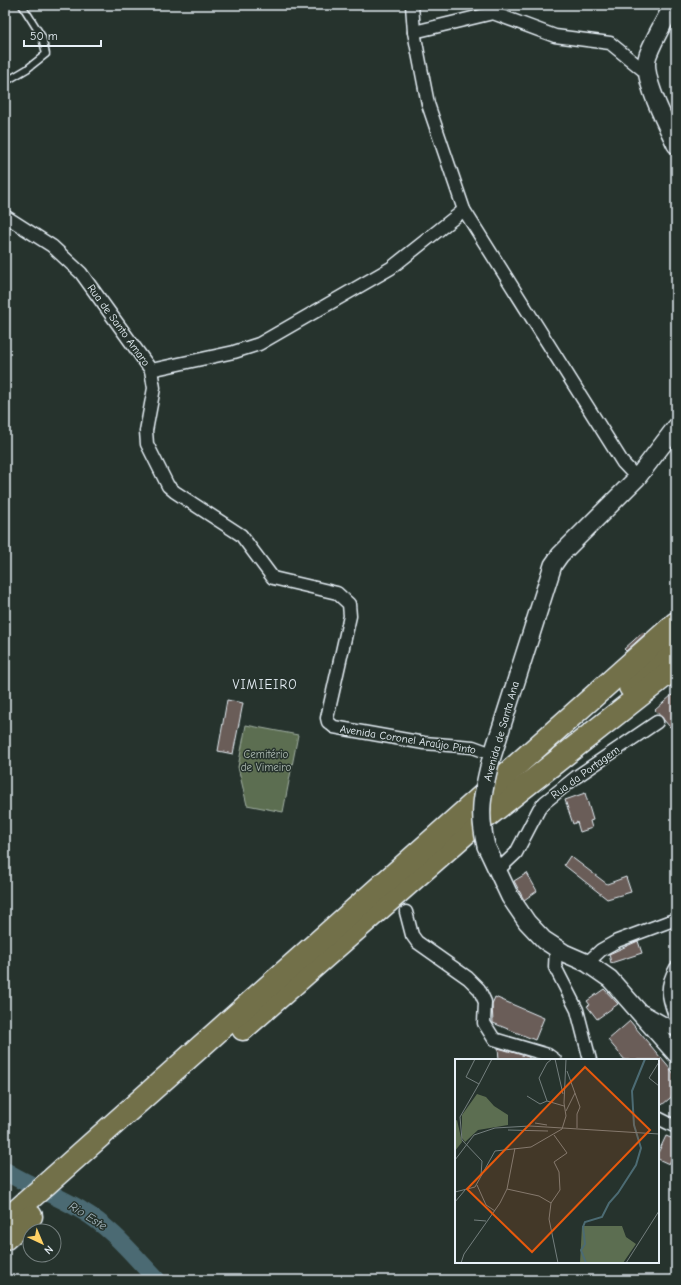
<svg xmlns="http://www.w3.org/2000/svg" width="681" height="1285" font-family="'Comic Neue',sans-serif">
<rect width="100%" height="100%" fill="#26332d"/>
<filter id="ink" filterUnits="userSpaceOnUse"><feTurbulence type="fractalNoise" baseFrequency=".025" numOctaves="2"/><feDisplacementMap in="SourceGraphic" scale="8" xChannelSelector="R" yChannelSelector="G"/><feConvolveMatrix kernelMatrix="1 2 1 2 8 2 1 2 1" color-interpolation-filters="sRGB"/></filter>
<g filter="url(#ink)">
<polygon fill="#5c6e51" stroke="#a2b0a4" points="246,725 298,735 283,812 247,805 238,767"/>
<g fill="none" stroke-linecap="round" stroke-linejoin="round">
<path stroke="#4c6b73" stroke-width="18" d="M5,1171C29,1186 57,1195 81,1210C112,1228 132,1254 157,1280"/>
</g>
<g fill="#6a5d59" stroke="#e8f1f8">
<polygon points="643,632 645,634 626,651 624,649"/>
<polygon points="672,695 676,699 676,722 670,727 655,710"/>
<polygon points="227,700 243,703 233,754 218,751"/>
<polygon points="585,793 593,820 590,821 592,828 580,832 577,822 573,824 565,800"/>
<polygon points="570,856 607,884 626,877 631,892 607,899 564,865"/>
<polygon points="527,873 537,891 524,900 514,881"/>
<polygon points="638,941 642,953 611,963 609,954"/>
<polygon points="604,989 618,1004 597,1019 587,1006 590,1005 587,1001"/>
<polygon points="495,997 544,1018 535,1040 493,1023 492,1004"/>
<polygon points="630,1021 676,1076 676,1093 662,1105 658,1099 658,1060 625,1060 608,1040"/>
<polygon points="498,1048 529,1057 529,1060 499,1060"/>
<polygon points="666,1136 676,1140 676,1150 669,1164 658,1159 658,1153"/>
</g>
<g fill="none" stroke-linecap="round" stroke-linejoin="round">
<defs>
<polyline id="lane" points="5,82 27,69 46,54 42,37 22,5"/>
<g id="street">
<polyline points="412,5 414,32 428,104 464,210 623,463 637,478"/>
<polyline points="414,32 493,13 555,36 610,43 648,74"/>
<polyline points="5,216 52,246 81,273 151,370 154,388 146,431 147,444 168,486 175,492 241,535 273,578 337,593 349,604 350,616 327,718 328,722 334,727 424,743 473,747 492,754"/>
<polyline points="151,370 234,352 259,344 391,268 464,210"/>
<polyline points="497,871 516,853 539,809 545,802 576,777 657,722"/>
<polyline points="406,912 412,935 417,942 468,978 479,989 485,1002 484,1023 494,1039 548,1055 555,1060"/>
<polyline points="556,948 555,967 577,1010 590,1060"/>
<polyline points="587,963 601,950 617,941 676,919"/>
<path d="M676,968C664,989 669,998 676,1019"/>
<polyline points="644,1012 676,1030"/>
<polyline points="658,1118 676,1127"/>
</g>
<g id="secondary">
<path d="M673,5C665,21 654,38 648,55C640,76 667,125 676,145"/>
<polyline points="490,763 553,565 560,555 637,478 676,427"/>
<polyline points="486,846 510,897 527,922 544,940 564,953 587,963 610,979 676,1054"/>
</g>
<g id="highway">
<polyline points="630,687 676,647"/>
<polyline points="243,1029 466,833 676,667"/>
<polyline points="5,1221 676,623"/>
<polyline points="5,1239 31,1216"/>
</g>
</defs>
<use href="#lane" stroke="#e8f1f8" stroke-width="9"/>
<use href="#street" stroke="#e8f1f8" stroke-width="15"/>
<use href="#secondary" stroke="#e8f1f8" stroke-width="20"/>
<use href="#highway" stroke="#e8f1f8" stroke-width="25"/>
<use href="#lane" stroke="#26332d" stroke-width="6"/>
<use href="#street" stroke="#26332d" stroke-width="12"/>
<use href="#secondary" stroke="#26332d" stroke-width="17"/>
<use href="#highway" stroke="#726f4a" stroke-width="22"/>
<defs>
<path id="secondary-bridge" d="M486,846C478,813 482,796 490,763"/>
</defs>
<use href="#secondary-bridge" stroke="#e8f1f8" stroke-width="20" stroke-linecap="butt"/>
<use href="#secondary-bridge" stroke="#26332d" stroke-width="17"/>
</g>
</g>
<g text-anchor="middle" stroke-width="3" stroke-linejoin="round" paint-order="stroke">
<g font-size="11" fill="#e8f1f8" stroke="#26332d">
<text transform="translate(119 325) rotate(54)" y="4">Rua de Santo Amaro</text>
<text transform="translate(501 731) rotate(-74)" y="4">Avenida de Santa Ana</text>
<text transform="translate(408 739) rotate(9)" y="4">Avenida Coronel Araújo Pinto</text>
<text transform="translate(585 772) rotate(-36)" y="4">Rua da Portagem</text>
</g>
<g font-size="11" fill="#b0bdb5" stroke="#26332d">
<text x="266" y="758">Cemitério<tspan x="266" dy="13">de Vimeiro</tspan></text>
</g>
<g font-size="12" font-style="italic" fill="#aabbc3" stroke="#26332d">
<text transform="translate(88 1216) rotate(32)" y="4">Rio Este</text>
</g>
<g font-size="13" letter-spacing="1" fill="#e8f1f8" stroke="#26332d">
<text x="265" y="689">VIMIEIRO</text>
</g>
</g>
<g transform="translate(455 1059)">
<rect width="204" height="204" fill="#26332d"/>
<path d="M22,35L31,38L39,47L53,56V66L23,71L10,83L7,79V56ZM2,61L7,83L0,92V62ZM127,167H167L171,178L181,185L168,204H125Z" fill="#5c6e51"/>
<path fill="none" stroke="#4c6b73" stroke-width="2" d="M131,204L126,191L130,185L128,168L130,163L147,158L154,144L163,134L181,106L186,89L179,66L177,32L190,0"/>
<path fill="none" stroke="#747f7e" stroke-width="1" d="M20,0L11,18L24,25L37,0M100,0L108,35M204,3L194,19L204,27M112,12L125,48L122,55V69M24,25L5,58L7,81L27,102L26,117M72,37L85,45L92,42L109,47M92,42L84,19L92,4L97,0M111,52L120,34M80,64L92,66M53,71L93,72M99,76L112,94L99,103L104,113L105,131L96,144L94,160L103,204M0,101L19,76L40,69L75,67L204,75M22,126L31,146L40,152M52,130L84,137L96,144M0,133L20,128L40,92L76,88L107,70L111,57L109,44L111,0M0,143L10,131M19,161L31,162M6,204L9,195L45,144L52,130L60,89M171,204L204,152"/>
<path fill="#e8590c" fill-opacity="0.15" stroke="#e8590c" stroke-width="2" d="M130,8L195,71L77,193L12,130Z"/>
<rect width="204" height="204" fill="none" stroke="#e8f1f8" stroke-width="2"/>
</g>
<rect width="681" height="1285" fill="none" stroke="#26332d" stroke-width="20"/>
<rect x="10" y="10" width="661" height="1265" fill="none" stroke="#e8f1f8" stroke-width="1.5" filter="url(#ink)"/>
<g transform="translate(42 1243) rotate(136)"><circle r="19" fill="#26332d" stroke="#747f7e"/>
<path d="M0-3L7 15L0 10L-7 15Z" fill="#ffd166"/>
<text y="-6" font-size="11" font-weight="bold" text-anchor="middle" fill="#e8f1f8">N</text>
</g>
<path d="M24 40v6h77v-6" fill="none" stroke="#e8f1f8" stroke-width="2"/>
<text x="30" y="40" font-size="12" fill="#e8f1f8" stroke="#26332d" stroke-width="3" paint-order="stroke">50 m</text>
</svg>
